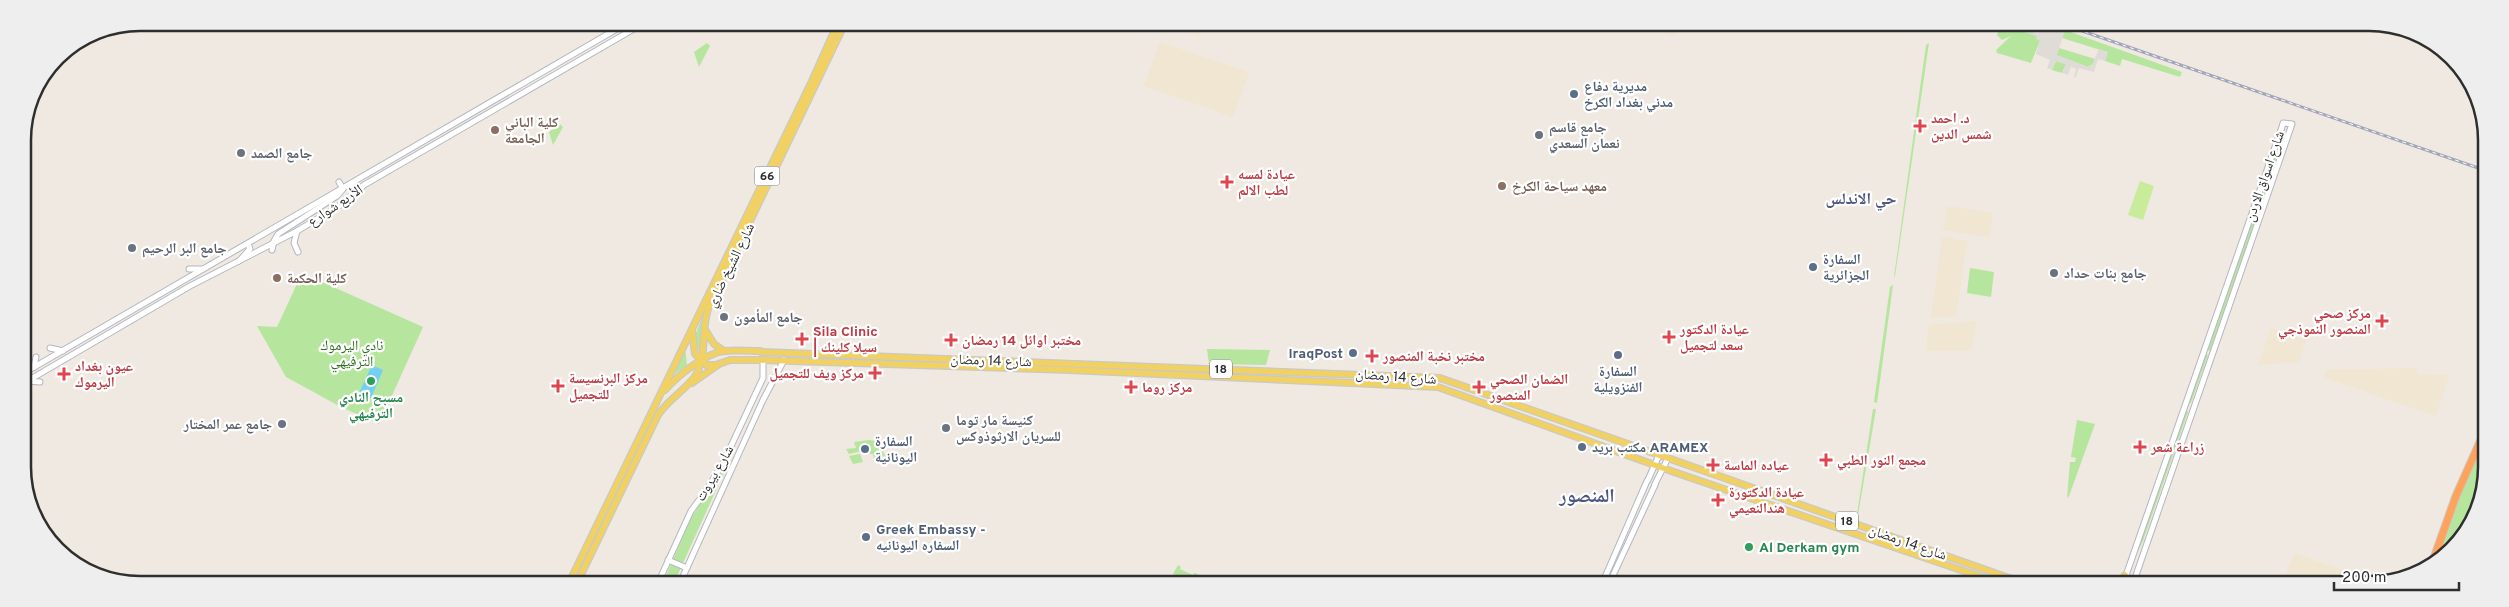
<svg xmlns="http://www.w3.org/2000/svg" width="2509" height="607" font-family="Overpass,'Noto Naskh Arabic',sans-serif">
<rect width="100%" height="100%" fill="#efe9e1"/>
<g fill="#f0e6d1">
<polygon points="1167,24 1203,24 1199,36"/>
<polygon points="1639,24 1680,24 1674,36"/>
<polygon points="1160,42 1249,72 1233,117 1144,86"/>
<polygon points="1947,206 1993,213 1990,235 1987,237 1943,230"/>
<polygon points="1942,237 1967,241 1956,316 1931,318"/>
<polygon points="1977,321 1971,350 1926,351 1929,325"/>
<polygon points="2271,328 2306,340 2299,362 2258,365"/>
<polygon points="2409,368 2418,368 2417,374 2449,375 2436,416 2325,378 2326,370"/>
<polygon points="2294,553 2368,579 2366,584 2283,584"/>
</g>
<g fill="#b6e59e">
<polygon points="2001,24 2037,36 2040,41 2031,63 1997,53 1996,50 2011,36 2002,40 1997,35"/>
<polygon points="2065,30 2182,72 2180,77 2122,59 2120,66 2105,61 2107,52 2062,38"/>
<polygon points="707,43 710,46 699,67 694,52"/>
<polygon points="1929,43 1895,276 1894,277 1926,45"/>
<polygon points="2059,48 2095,59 2093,64 2088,67 2056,55"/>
<polygon points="2056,61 2066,64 2062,73 2052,70"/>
<polygon points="560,124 563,127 553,145 549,132"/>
<polygon points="2274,155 2278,155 2210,351 2206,349"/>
<polygon points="1970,268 1994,272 1991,297 1967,293"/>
<polygon points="302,273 423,327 379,424 341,407 286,377 257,326 277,327"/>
<polygon points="1893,285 1877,403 1874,402 1890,287"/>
<polygon points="704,310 700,354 695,336"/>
<polygon points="685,347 687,365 672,376"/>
<polygon points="1207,349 1270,350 1266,365 1209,364"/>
<polygon points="2204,354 2208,355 2191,403 2189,403"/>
<polygon points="1873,409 1876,409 1858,515 1857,514"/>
<polygon points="2186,409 2188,412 2143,541 2137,553"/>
<polygon points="2077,420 2095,424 2069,496 2067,498 2070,462 2075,462 2076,458 2071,457"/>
<polygon points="869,440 884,442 881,443 884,454 887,454 888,457 874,459 873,454 870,454 869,449 849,454 846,449 856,448 854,442"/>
<polygon points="2484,440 2484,490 2446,555 2438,559 2461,492"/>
<polygon points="860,454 863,462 853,464 849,456"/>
<polygon points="724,466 726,468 674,583 663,583 690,520"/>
<polygon points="1178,565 1181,567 1180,569 1193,575 1194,573 1198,574 1194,582 1173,574"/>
</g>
<polygon fill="#c9ec9a" points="2140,181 2154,186 2143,220 2128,215"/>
<polygon fill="#dfdcd8" points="2003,24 2027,31 2030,24 2033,24 2030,31 2038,34 2044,24 2065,30 2057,55 2088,67 2092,65 2099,49 2108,52 2105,61 2098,59 2094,72 2079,68 2076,77 2074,77 2076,69 2071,67 2068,75 2062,73 2066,64 2056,61 2052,70 2047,68 2050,60 2036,54 2040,41 2036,39 2037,36"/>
<polygon fill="#75cff0" points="372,365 383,370 371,398 359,393"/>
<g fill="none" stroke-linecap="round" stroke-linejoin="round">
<defs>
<g id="secondary">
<polyline points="297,231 294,243 298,252"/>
<polyline points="272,250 274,241 278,234 337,196 343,189 339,182"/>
<polyline points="239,261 250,249 248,244"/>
<polyline points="189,269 203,269"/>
<polyline points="50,348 63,351"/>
<polyline points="34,367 36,357"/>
<polyline points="24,373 627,23"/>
<polyline points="28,381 40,382"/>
<polyline points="24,383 190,286 297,231 342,204 364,185 644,23"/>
<polyline points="1648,480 1659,455"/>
<polyline points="1655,484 1668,458"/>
<polyline points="668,560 687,568"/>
<polyline points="658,583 691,511 708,488 724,461 763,378 763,361"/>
<polyline points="680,583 763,400 784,360"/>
<polyline points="1602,584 1647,481"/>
<polyline points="1609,584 1655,485"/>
<polyline points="2123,584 2282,127 2283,123 2292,124 2134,581"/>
</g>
<g id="primary">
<polyline points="692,330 695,354 706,365 716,365 730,360 759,360"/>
<polyline points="706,331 714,344 724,351"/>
<polyline points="761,352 1440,378 2026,584"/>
<polyline points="760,360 1069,370 1438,387 1674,472 2002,584"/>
<polyline points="692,383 719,364"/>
<path d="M665,390C677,376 706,353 724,351C736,350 748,351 760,351"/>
<polyline points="2135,579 2136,584"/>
<polyline points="569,583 812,81 838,23"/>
<path d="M577,583L658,415C669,398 690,387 697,373C707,352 701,330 708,309L845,23"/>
<polyline points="2119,584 2125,575"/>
</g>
<polyline id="highway" points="2433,561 2456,496 2484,433"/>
</defs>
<use href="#secondary" stroke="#b4b7c1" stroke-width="7"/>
<use href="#primary" stroke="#c9c9c9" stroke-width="8"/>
<use href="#highway" stroke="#c9c9c9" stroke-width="9"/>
<use href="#secondary" stroke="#fff" stroke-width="5"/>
<use href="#primary" stroke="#f2d163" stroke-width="5.5"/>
<use href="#highway" stroke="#ffa35c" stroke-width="7"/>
<defs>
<polyline id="rail" points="2062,24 2484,170"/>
</defs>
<use href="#rail" stroke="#a3a6b8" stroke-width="3"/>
<use href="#rail" stroke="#fff" stroke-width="1" stroke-dasharray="4" stroke-linecap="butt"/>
</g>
<g fill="#5c6f8a" stroke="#fff" stroke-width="2">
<circle cx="1574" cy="94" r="5"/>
<circle cx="1813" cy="267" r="5"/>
<circle cx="1353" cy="353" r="5"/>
<circle cx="1618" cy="355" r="5"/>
<circle cx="1582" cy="447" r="5"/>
<circle cx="865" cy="449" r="5"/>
<circle cx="866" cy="537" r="5"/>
</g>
<g fill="#e0444e" stroke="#fff" stroke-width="2">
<path d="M1917.5 118.5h5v5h5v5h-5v5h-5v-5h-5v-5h5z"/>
<path d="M1224.5 174.5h5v5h5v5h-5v5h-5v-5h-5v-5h5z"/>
<path d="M2379.5 313.5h5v5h5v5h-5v5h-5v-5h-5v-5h5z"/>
<path d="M1666.5 329.5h5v5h5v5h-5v5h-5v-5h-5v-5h5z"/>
<path d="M799.5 331.5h5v5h5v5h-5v5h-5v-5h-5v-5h5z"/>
<path d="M948.5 332.5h5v5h5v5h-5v5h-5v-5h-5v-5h5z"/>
<path d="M1369.5 348.5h5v5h5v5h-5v5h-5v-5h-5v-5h5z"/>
<path d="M872.5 365.5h5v5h5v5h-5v5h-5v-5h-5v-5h5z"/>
<path d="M61.5 366.5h5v5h5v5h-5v5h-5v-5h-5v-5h5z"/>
<path d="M555.5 378.5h5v5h5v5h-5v5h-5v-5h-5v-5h5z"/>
<path d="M1128.5 379.5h5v5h5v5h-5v5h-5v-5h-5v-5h5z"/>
<path d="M1476.5 379.5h5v5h5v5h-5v5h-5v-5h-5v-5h5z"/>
<path d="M2137.5 439.5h5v5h5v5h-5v5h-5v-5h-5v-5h5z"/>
<path d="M1823.5 452.5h5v5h5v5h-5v5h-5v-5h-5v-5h5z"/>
<path d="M1710.5 457.5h5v5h5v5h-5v5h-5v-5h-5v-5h5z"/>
<path d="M1715.5 492.5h5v5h5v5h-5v5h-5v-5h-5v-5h5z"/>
</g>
<g fill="#8d6e63" stroke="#fff" stroke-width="2">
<circle cx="495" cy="130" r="5"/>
<circle cx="1502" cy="186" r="5"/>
<circle cx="277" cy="278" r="5"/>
</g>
<g fill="#6b7280" stroke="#fff" stroke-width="2">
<circle cx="1539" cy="135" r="5"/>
<circle cx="241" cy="153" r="5"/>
<circle cx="132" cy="248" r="5"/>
<circle cx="2054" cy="273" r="5"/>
<circle cx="724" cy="317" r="5"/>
<circle cx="282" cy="424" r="5"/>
<circle cx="946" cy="428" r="5"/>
</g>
<g fill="#2e9e5b" stroke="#fff" stroke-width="2">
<circle cx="371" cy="381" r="5"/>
<circle cx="1749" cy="547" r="5"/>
</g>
<g text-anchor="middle" stroke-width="4.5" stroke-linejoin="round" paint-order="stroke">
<g fill="#fff" stroke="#6d6d6d" stroke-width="1">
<rect x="754.5" y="166.5" width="25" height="19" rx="4"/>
<rect x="1210" y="359.5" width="22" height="19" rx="4"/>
<rect x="1836" y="511.5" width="22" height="19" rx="4"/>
</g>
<g font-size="12" font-weight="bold" fill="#2e2e2e">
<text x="767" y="180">66</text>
<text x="1221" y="373">18</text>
<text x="1847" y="525">18</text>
</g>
<g font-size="14" font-weight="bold" fill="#4e5e75" stroke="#fff" text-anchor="start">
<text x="1584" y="91">مديرية دفاع<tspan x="1584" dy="16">مدني بغداد الكرخ</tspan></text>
<text x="1823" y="264">السفارة<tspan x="1823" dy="16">الجزائرية</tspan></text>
<text x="1343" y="358" text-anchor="end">IraqPost</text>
<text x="1618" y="376" text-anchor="middle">السفارة<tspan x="1618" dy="16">الفنزويلية</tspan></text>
<text x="875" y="446">السفارة<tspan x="875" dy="16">اليونانية</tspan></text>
<text x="1592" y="452">مكتب بريد ARAMEX</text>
<text x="876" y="534">Greek Embassy -<tspan x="876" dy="16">السفاره اليونانيه</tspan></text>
</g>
<g font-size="14" font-weight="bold" fill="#be3a42" stroke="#fff" text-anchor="start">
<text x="1931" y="123">د. احمد<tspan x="1931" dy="16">شمس الدين</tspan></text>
<text x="1238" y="179">عيادة لمسه<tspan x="1238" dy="16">لطب الالم</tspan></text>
<text x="2371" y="318" text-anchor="end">مركز صحي<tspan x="2371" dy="16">المنصور النموذجي</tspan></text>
<text x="1680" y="334">عيادة الدكتور<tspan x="1680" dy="16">سعد لتجميل</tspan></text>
<text x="813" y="336">Sila Clinic<tspan x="813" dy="16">| سيلا كلينك</tspan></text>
<text x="962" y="345">مختبر اوائل 14 رمضان</text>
<text x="1383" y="361">مختبر نخبة المنصور</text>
<text x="75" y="371">عيون بغداد<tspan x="75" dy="16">اليرموك</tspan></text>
<text x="864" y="378" text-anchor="end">مركز ويف للتجميل</text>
<text x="569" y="383">مركز البرنسيسة<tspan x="569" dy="16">للتجميل</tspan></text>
<text x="1490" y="384">الضمان الصحي<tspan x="1490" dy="16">المنصور</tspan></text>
<text x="1142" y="392">مركز روما</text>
<text x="2151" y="452">زراعة شعر</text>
<text x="1837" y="465">مجمع النور الطبي</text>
<text x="1724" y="470">عياده الماسة</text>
<text x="1729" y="497">عيادة الدكتورة<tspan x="1729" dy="16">هندالنعيمي</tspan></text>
</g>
<g font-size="14" font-weight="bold" fill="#785e54" stroke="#fff" text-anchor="start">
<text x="505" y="127">كلية الباني<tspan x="505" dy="16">الجامعة</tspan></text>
<text x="1512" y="191">معهد سياحة الكرخ</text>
<text x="287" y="283">كلية الحكمة</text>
</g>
<g font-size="14" font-weight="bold" fill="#5b616d" stroke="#fff" text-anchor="start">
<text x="1549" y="132">جامع قاسم<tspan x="1549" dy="16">نعمان السعدي</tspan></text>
<text x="251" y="158">جامع الصمد</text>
<text x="142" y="253">جامع البر الرحيم</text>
<text x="2064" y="278">جامع بنات حداد</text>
<text x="734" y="322">جامع المأمون</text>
<text x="956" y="425">كنيسة مار توما<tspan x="956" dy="16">للسريان الارثوذوكس</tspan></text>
<text x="272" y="429" text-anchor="end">جامع عمر المختار</text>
</g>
<g font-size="14" fill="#2e2e2e" stroke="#fff">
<text transform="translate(2264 176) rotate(-71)" y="5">شارع اسواق الاردن</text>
<text transform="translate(335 205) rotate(-34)" y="5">الأربع شوارع</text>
<text transform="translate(730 265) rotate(-64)" y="5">شارع الشيخ ضاري</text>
<text transform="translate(991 360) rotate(2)" y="5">شارع 14 رمضان</text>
<text transform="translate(1396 376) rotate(4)" y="5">شارع 14 رمضان</text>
<text transform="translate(714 473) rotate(-60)" y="5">شارع بيروت</text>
<text transform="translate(1908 542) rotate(19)" y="5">شارع 14 رمضان</text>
</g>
<g font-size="14" fill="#2c6e1b" stroke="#fff">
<text x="352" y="350">نادي اليرموك<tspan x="352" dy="16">الترفيهي</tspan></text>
</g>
<g font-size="14" font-weight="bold" fill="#27864d" stroke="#fff">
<text x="371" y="402">مسبح النادي<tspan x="371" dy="16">الترفيهي</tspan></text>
<text x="1759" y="552" text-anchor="start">Al Derkam gym</text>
</g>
<g font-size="16" font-weight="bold" fill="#4d5680" stroke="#fff">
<text x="1861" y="204">حي الاندلس</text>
</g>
<g font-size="19" font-weight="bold" fill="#4d5680" stroke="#fff">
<text x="1587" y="502">المنصور</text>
</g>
</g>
<path d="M0 0H2509V607H0ZM140 31H2369A109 109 0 0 1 2478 140V467A109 109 0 0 1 2369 576H140A109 109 0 0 1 31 467V140A109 109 0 0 1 140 31Z" fill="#eee" fill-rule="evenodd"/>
<path fill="none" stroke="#2e2e2e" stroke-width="2.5" d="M140 31H2369A109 109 0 0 1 2478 140V467A109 109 0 0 1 2369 576H140A109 109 0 0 1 31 467V140A109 109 0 0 1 140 31Z"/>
<path d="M2334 582v8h125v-8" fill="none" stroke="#2e2e2e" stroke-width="2.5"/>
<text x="2342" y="582" font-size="15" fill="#2e2e2e" stroke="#ffffff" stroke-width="4" paint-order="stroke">200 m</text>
</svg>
